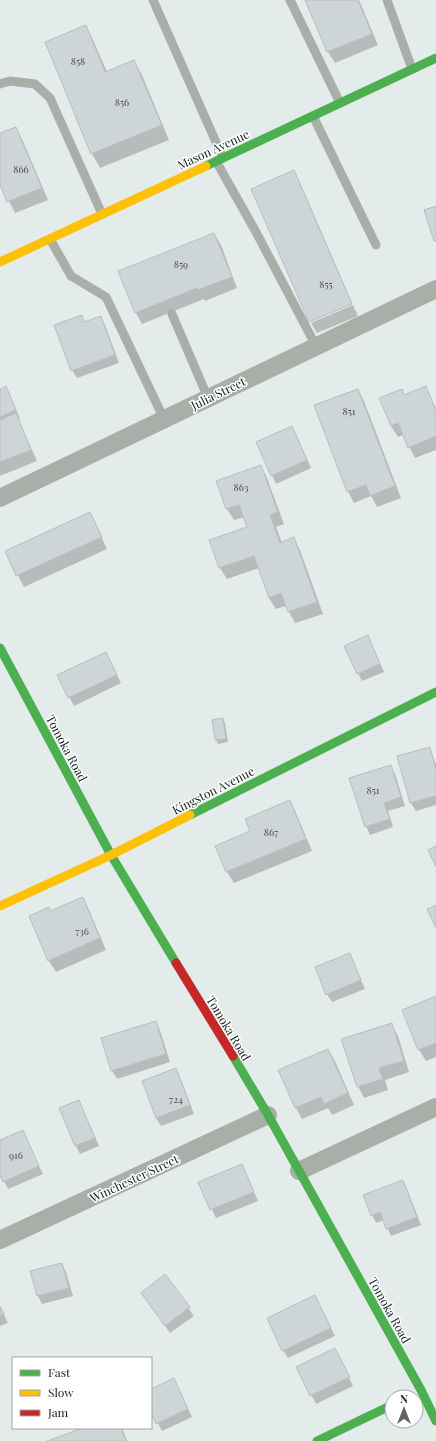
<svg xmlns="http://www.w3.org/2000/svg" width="436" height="1441" viewBox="0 0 436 1441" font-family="'Playfair Display',serif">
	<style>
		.shadow { fill: #0003 }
		.building { fill: #ced5d6; stroke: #b7bebe }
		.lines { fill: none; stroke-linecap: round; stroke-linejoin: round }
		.lane { stroke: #a8afa9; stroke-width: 9 }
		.street { stroke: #a8afa9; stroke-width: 18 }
		.fast { stroke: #4caf50; stroke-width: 9 }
		.slow { stroke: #ffc107; stroke-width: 9 }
		.jam { stroke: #c62828; stroke-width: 9 }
		.labels { text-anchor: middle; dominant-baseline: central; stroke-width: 3; stroke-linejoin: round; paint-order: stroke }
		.number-label { font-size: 10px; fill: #454b4b }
		.street-label { font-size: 12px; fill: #161c1b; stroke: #fff }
	</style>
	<rect width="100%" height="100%" fill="#e3ecea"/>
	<g class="shadow">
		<polygon points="306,0 359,0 378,45 335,63 328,52"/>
		<polygon points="85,26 93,40 107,72 134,61 142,75 169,140 100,168 92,154 46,43"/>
		<polygon points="16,128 22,139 48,200 15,213 0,183 0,134"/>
		<polygon points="293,171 300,183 352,303 310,321"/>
		<polygon points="214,234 221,245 237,288 205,301 204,299 142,324 136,313"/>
		<polygon points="353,305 358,316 317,333 311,323"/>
		<polygon points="82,316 85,323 101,317 105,325 119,363 77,378 72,370"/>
		<polygon points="6,387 10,395 20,419 18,419 37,461 0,476 0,390"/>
		<polygon points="425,387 436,408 436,450 415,458 403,435 398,437 391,426 380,399 404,396"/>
		<polygon points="358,390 364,401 401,498 377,507 371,496 354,503 348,491"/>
		<polygon points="296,435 311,468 276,484 272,475"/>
		<polygon points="261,466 267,478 284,524 276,527 282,543 294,539 300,550 323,614 295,623 286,606 276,609 269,598 259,568 227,579 220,568 211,541 248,527 244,517 234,520 227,509 217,481"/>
		<polygon points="90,513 107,549 24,587 6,552"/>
		<polygon points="372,645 384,672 362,681 358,673"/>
		<polygon points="106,653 121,683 74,706 58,675"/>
		<polygon points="223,719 225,723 228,742 218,744 216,740"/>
		<polygon points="429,748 436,764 436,805 416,811 411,803"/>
		<polygon points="390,766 395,774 405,806 388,811 393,827 370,835 366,826"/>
		<polygon points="290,802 296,813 312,851 234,883 227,872 217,846 252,832"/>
		<polygon points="83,898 89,910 106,950 56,972 49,961 30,916 50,912"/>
		<polygon points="349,954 365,989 332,1002 327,994"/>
		<polygon points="436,997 436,1057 426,1061 419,1050 403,1010"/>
		<polygon points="156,1022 160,1030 170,1062 117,1079 112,1071 102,1038"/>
		<polygon points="391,1024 398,1036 409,1072 385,1080 388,1090 364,1098 358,1086"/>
		<polygon points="328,1050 335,1061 354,1105 332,1115 328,1108 302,1119 296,1108 280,1071"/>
		<polygon points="176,1069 180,1077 194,1114 161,1126 156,1118 143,1081"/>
		<polygon points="79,1101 99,1146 80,1154 76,1146"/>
		<polygon points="22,1131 43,1174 8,1189 0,1172 0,1141"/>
		<polygon points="242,1165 258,1201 216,1218 200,1183"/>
		<polygon points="403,1181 407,1189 421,1225 391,1236 384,1220 376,1223 372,1215"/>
		<polygon points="62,1264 66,1272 73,1296 42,1304 38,1296 31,1272"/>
		<polygon points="165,1276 194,1316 170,1333 142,1293"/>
		<polygon points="315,1297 335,1336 288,1358 283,1350"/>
		<polygon points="0,1306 8,1323 0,1326"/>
		<polygon points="335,1349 353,1386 316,1404 297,1367"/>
		<polygon points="178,1388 192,1417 162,1431 151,1410 151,1390"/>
		<polygon points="86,1428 122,1428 127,1441 50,1441"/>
	</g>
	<g class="building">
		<polygon points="305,0 358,0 372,34 327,52"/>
		<polygon points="86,25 105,72 134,60 162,125 91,154 45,42"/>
		<polygon points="16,127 42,188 7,202 0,185 0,133"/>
		<polygon points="294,170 352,304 309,322 251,189"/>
		<polygon points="436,206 436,241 434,241 424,210"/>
		<polygon points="214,233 232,277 198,290 197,288 135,313 118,271"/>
		<polygon points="82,315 84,322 101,316 115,355 71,371 54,325"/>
		<polygon points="6,386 16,410 0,417 0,389"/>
		<polygon points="426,386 436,411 436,436 408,448 398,423 391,426 379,398 402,389 404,395"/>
		<polygon points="358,389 395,486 370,496 366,485 347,492 314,405"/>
		<polygon points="16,413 31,450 0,462 0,420"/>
		<polygon points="292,426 307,460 271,476 256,442"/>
		<polygon points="261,465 278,512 270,515 280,543 294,537 317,602 288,612 281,593 269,598 254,556 219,568 209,540 247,527 239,505 226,509 216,481"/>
		<polygon points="90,512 102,537 16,576 5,551"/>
		<polygon points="368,635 380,664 357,674 344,646"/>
		<polygon points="106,652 117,675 68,698 57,675"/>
		<polygon points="223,718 226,739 215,740 212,720"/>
		<polygon points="430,747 436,769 436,796 410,803 397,756"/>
		<polygon points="391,765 401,797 384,803 390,819 365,827 349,778"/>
		<polygon points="290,800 306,839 226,872 215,846 250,831 245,819"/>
		<polygon points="436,846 436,867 428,850"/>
		<polygon points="83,897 100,938 48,961 29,916 49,907 50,911"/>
		<polygon points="436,905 436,928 427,909"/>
		<polygon points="350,953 361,980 326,995 315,967"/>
		<polygon points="436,996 436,1043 418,1050 402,1010"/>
		<polygon points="156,1021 166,1054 111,1071 101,1038"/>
		<polygon points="392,1023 404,1061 379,1068 383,1079 357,1087 341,1039"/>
		<polygon points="328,1049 348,1093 324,1104 321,1097 295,1108 278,1070"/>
		<polygon points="176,1068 190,1105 156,1118 142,1081"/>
		<polygon points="79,1100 95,1138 75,1146 59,1108"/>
		<polygon points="23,1130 39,1166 3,1182 0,1175 0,1140"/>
		<polygon points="242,1164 254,1192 210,1210 198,1182"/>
		<polygon points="403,1180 417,1217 386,1229 380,1212 371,1216 363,1195"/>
		<polygon points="62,1263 69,1288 37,1296 30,1271"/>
		<polygon points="165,1274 190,1307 165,1326 141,1293"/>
		<polygon points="315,1295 331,1328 282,1351 267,1318"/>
		<polygon points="0,1306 4,1314 0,1316"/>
		<polygon points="335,1348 350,1377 310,1396 296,1367"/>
		<polygon points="174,1378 188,1409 156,1424 151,1413 151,1389"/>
		<polygon points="83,1428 121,1428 126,1441 47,1441"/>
	</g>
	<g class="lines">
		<g class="lane">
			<polyline points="153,0 223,158"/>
			<polyline points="290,0 340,103"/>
			<polyline points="387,0 412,69"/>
			<polyline points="0,84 10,81 35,84 50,98 102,214"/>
			<polyline points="313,116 376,245"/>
			<polyline points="216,161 256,232 316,346"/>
			<polyline points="50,239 71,276 106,297 164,419"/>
			<polyline points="172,314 208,398"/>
		</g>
		<g class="street">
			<polyline points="0,498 436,289"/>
			<polyline points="299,1171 436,1107"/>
			<polyline points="0,1240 268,1115"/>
		</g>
		<g class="fast">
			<polyline points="206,166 436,58"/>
			<polyline points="0,648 111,855 176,963"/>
			<polyline points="190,815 436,692"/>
			<polyline points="233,1056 268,1115 421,1390 436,1421"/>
			<polyline points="317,1441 392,1405"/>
		</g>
		<g class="slow">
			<polyline points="0,262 206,166"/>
			<polyline points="0,906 111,855 190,815"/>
		</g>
		<polyline class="jam" points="176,963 233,1056"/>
	</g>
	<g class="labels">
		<g class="number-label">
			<text x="78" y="61">858</text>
			<text x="122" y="102">856</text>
			<text x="21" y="169">866</text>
			<text x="181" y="264">859</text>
			<text x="326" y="284">855</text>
			<text x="349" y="411">851</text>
			<text x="241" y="487">863</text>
			<text x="373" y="790">851</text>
			<text x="271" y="832">867</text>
			<text x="82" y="931">736</text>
			<text x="176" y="1099">724</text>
			<text x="16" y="1155">916</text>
		</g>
		<g class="street-label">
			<text transform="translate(213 149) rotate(-25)">Mason Avenue</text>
			<text transform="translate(218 393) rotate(-26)">Julia Street</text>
			<text transform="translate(67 748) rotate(62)">Tomoka Road</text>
			<text transform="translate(213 790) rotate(-27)">Kingston Avenue</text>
			<text transform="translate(229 1028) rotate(59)">Tomoka Road</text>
			<text transform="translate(134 1178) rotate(-25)">Winchester Street</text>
			<text transform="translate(390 1310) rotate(61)">Tomoka Road</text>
		</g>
	</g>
	<rect x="12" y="1357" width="140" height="72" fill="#ffffff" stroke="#a2a4a4"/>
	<rect x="20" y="1370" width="20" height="6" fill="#4caf50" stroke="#a2a4a4"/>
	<text x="48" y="1377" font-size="12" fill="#161c1b">Fast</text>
	<rect x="20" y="1390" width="20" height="6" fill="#ffc107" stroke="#a2a4a4"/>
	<text x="48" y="1397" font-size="12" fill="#161c1b">Slow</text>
	<rect x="20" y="1410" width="20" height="6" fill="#c62828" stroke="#a2a4a4"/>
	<text x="48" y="1417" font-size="12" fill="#161c1b">Jam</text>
	<g transform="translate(404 1409)"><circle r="19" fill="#ffffff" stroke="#a2a4a4"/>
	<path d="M0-3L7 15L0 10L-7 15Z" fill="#5e6563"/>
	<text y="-6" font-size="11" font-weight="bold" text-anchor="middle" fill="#161c1b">N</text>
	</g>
</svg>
